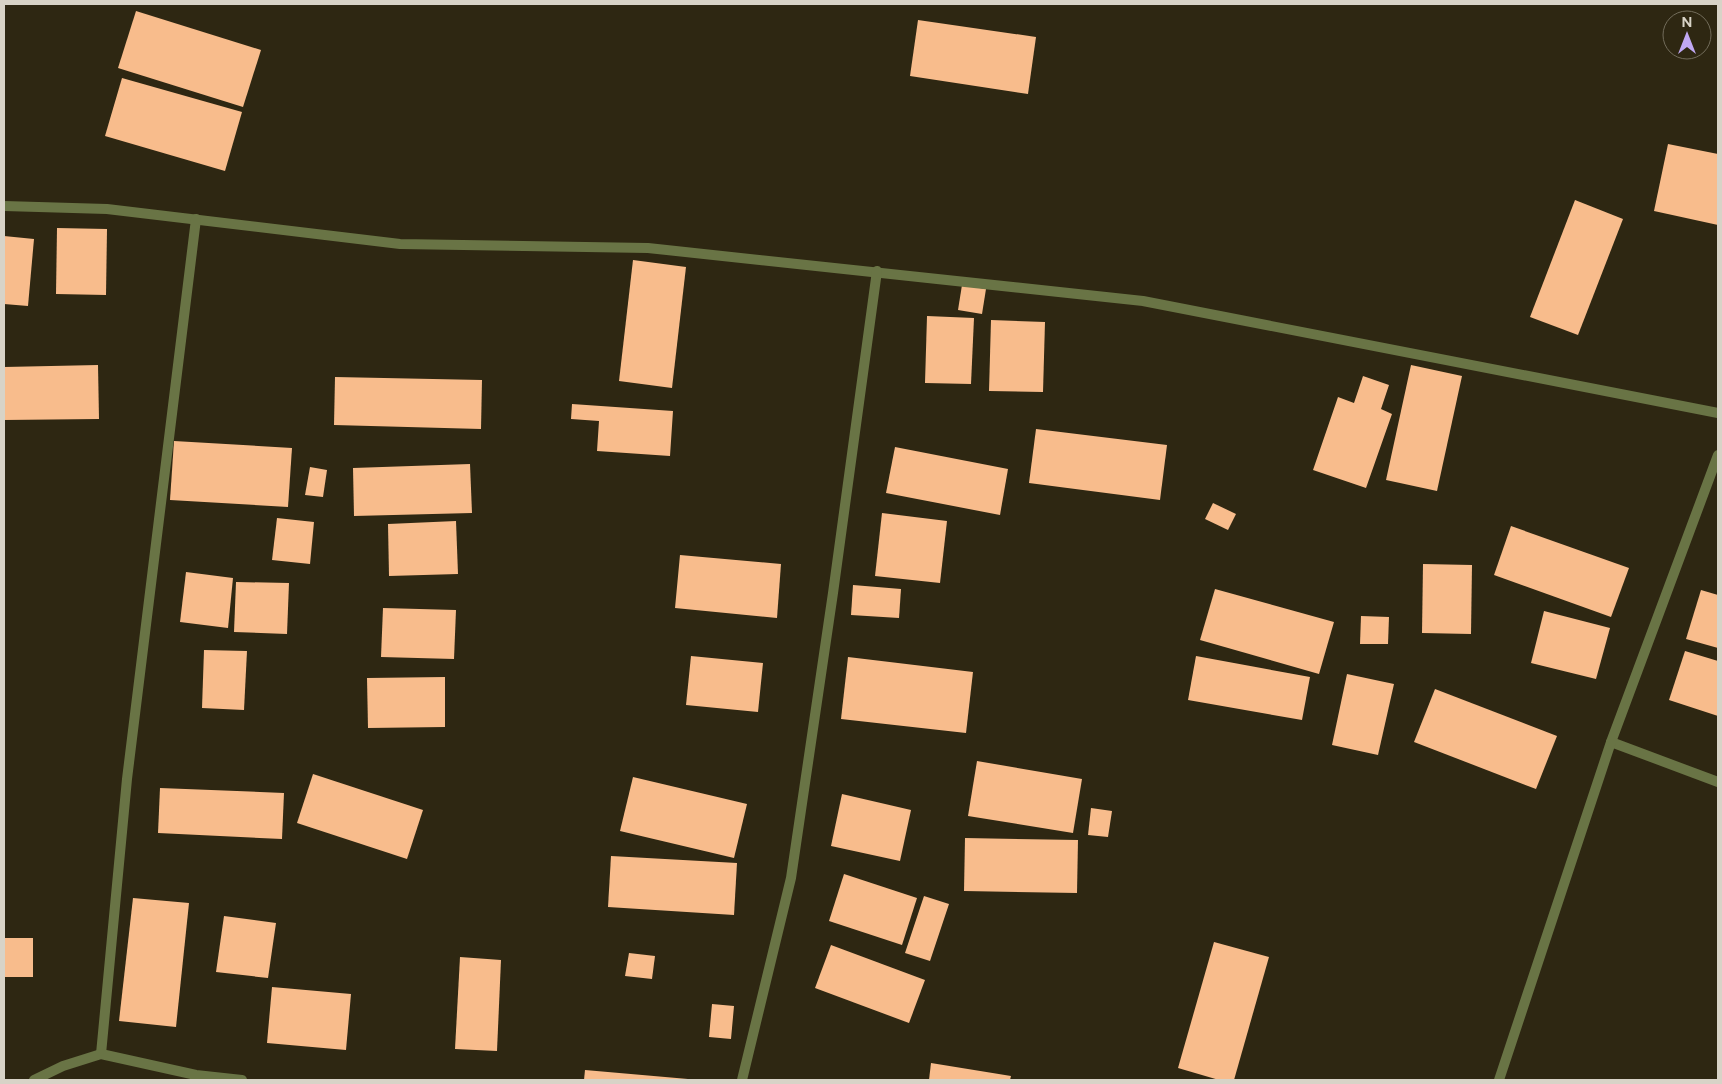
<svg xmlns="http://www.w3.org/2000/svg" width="1722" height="1084" viewBox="0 0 1722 1084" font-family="Figtree,sans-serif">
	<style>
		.building { fill: #f8bc8c }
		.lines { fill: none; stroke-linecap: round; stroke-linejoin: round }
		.street { stroke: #697445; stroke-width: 10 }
	</style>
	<rect width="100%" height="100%" fill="#2e2712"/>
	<g class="building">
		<polygon points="136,11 261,50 243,107 118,68"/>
		<polygon points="918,20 1036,37 1028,94 910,76"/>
		<polygon points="122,78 242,112 225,171 105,136"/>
		<polygon points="1668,144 1718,154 1718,225 1654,211"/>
		<polygon points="1575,200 1623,219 1578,335 1530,317"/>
		<polygon points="57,228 107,229 106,295 56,294"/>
		<polygon points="4,236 34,239 28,306 4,304"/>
		<polygon points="633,260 686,267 672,388 619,381"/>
		<polygon points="962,285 986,289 982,314 958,310"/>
		<polygon points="927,316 974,318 971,384 925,383"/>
		<polygon points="991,320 1045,322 1043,392 989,391"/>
		<polygon points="98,365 99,419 4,420 4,367"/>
		<polygon points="1411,365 1462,376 1437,491 1386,480"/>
		<polygon points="1363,376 1389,385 1381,409 1392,414 1366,488 1313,470 1338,397 1354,403"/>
		<polygon points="335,377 482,380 481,429 334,425"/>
		<polygon points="572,404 673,411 670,456 597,451 599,421 571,419"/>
		<polygon points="1036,429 1167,445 1160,500 1029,483"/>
		<polygon points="174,441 292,448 288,507 170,500"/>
		<polygon points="895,447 1008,469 1000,515 886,493"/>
		<polygon points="470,464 472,513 354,516 353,468"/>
		<polygon points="310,467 327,470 323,497 305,495"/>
		<polygon points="1213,503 1236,514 1228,530 1205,519"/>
		<polygon points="882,513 947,521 940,583 875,576"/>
		<polygon points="277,518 314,522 310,564 272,560"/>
		<polygon points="456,521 458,574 389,576 388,524"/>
		<polygon points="1511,526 1629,568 1611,617 1494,575"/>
		<polygon points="680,555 781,564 777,618 675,608"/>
		<polygon points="1423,564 1472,565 1471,634 1422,633"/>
		<polygon points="186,572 233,578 228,628 180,622"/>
		<polygon points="236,582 289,583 287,634 234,632"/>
		<polygon points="853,585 901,589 899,618 851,615"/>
		<polygon points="1215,589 1334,622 1319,674 1200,640"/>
		<polygon points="1701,590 1718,595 1718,648 1686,639"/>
		<polygon points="383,608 456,610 454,659 381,657"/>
		<polygon points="1544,611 1610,628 1596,679 1531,663"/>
		<polygon points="1361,616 1389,617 1388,644 1360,644"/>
		<polygon points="204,650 247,651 244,710 202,708"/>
		<polygon points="1685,651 1718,661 1718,716 1669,700"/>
		<polygon points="691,656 763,663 758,712 686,705"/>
		<polygon points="1196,656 1310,677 1302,720 1188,700"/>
		<polygon points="848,657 973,672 966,733 841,719"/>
		<polygon points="1347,674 1394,684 1378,755 1332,745"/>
		<polygon points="445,677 445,727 368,728 367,678"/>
		<polygon points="1435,689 1557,736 1536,789 1414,742"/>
		<polygon points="977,761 1082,779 1073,833 968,816"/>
		<polygon points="313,774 423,810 407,859 297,823"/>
		<polygon points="633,777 747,804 734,858 620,831"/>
		<polygon points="160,788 284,793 282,839 158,833"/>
		<polygon points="842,794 911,810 900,861 831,846"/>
		<polygon points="1091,808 1112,811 1108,837 1088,835"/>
		<polygon points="965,838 1078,840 1077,893 964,891"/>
		<polygon points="611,856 737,863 734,915 608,907"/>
		<polygon points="844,874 917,898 902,945 829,921"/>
		<polygon points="924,896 949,904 930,961 905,953"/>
		<polygon points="133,898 189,903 176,1027 119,1021"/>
		<polygon points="224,916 276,923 268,978 216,972"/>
		<rect x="4" y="938" width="29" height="39"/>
		<polygon points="1214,942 1269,957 1234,1080 1219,1080 1178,1068"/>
		<polygon points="831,945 925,980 909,1023 815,988"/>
		<polygon points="629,953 655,956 652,979 625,976"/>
		<polygon points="460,957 501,960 497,1051 455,1049"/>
		<polygon points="272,987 351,994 346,1050 267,1043"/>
		<polygon points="712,1004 734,1006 731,1039 709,1037"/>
		<polygon points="931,1063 1011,1076 1010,1080 929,1080"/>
		<polygon points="585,1070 688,1079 687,1080 584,1080"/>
	</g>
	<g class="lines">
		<g class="street">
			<polyline points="4,206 107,209 400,244 648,248 1143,301 1718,413"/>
			<polyline points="1611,742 1718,782"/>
			<polyline points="101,1054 127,779 196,219"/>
			<polyline points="34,1080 63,1066 101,1054 196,1075 242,1080"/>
			<polyline points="742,1080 791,878 833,593 877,271"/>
			<polyline points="1499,1080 1611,742 1718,455"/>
		</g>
	</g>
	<rect width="1722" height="1084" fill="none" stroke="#d8d3c7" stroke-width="10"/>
	<g transform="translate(1687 35)"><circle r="24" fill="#2e2712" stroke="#726c5a"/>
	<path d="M0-4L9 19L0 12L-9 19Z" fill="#c0a8f3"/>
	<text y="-8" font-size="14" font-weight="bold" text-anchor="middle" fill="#d8d3c7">N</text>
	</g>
</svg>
